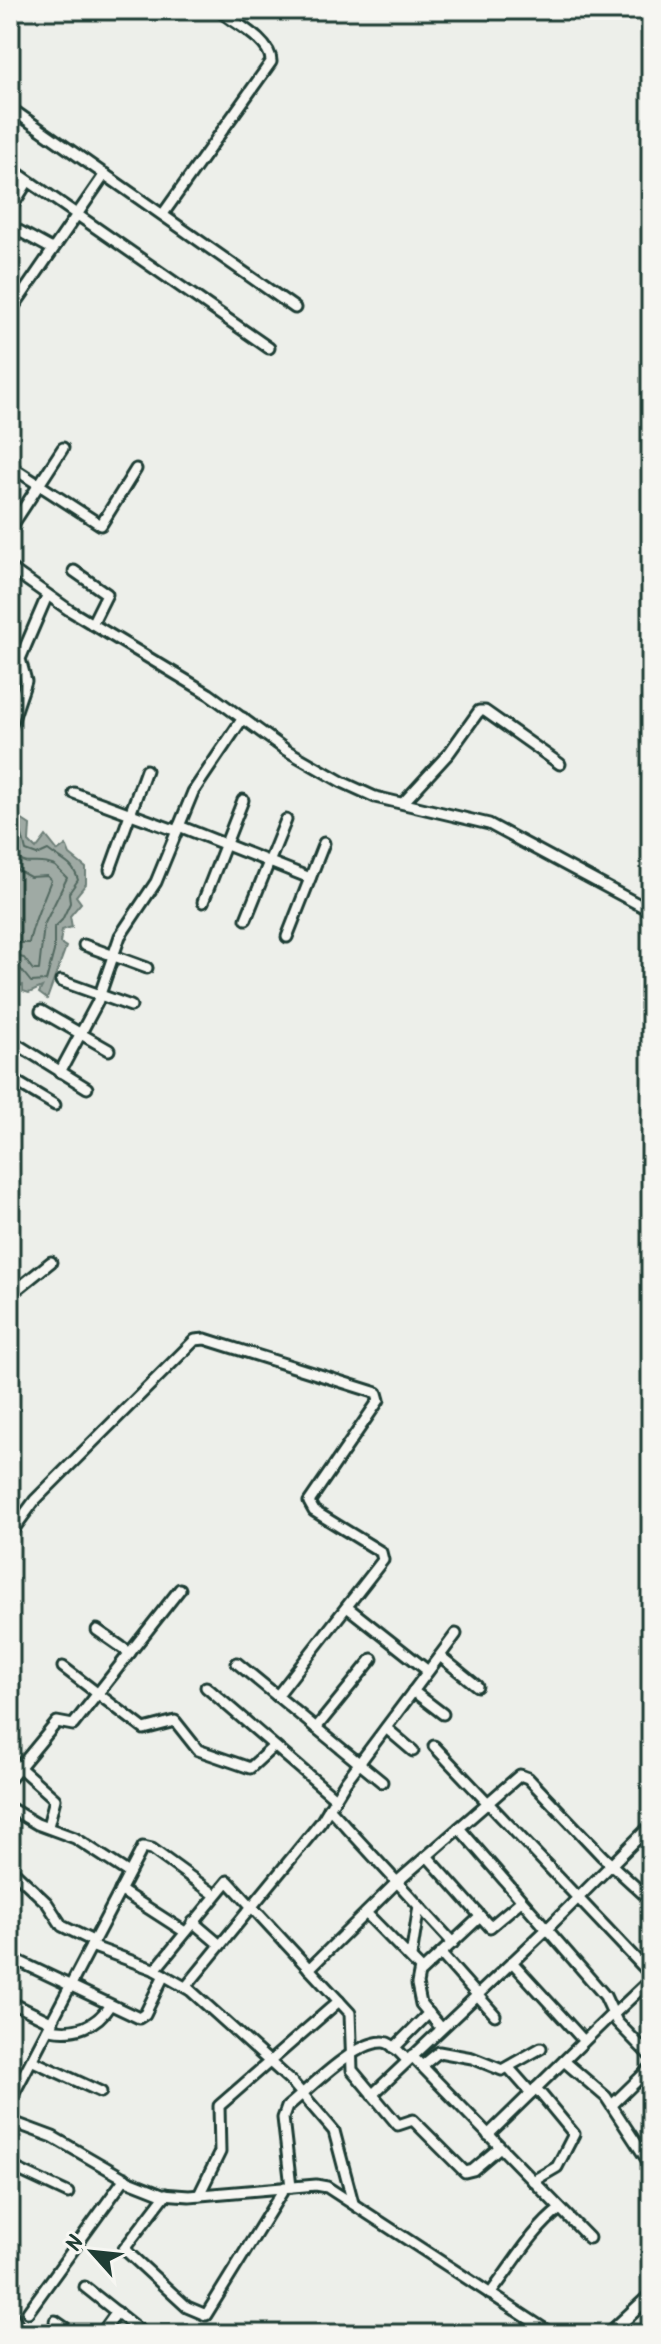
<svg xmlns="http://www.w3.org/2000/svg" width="661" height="2344" viewBox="0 0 661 2344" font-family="Kalam,sans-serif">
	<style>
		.water { fill: #9faaa4; stroke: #6c7e77; stroke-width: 2 }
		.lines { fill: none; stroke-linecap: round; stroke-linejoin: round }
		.shore { stroke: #526961; stroke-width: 2 }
		.minor-casing { stroke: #1f3d34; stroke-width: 15 }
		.major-casing { stroke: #1f3d34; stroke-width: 17 }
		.minor { stroke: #f6f6f2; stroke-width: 9 }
		.major { stroke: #f6f6f2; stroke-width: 11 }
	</style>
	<rect width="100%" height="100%" fill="#edefea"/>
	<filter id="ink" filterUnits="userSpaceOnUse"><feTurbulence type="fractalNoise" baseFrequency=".0125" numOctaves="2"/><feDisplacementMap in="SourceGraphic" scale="16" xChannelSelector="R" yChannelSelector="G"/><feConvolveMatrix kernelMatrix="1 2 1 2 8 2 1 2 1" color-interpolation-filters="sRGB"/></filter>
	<g filter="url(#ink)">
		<polygon class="water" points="10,812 30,825 29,842 36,849 46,836 58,851 66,845 70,855 86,868 86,884 76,896 81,903 70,916 72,927 62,930 60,943 66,947 47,999 39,993 42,987 29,993 23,991 23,985 15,987 15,974 10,972"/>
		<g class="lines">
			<g class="shore">
				<path d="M10 822 20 827 26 851 37 855 48 850C60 860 73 862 78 880L69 893 70 903 62 920 54 928V951L46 981 31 982 19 967 10 965"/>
				<path d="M10 833C19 879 29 855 55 866L67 878 44 925 39 970H33L24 958 10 955"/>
				<path d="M10 866 30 877 47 876 51 880C43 901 33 921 29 943H10"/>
			</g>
			<g class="minor-casing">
				<g id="minor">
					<polyline points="10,14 11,10"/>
					<polyline points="10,108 295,308"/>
					<polyline points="10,168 269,348"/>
					<polyline points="10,210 28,181"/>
					<path d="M163 214 271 62C272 41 233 22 218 10"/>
					<polyline points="10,226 52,249"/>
					<polyline points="10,312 105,174"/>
					<polyline points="10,466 101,525 136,469"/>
					<polyline points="10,529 63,448"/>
					<polyline points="10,568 69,610 209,694 286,750 342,782 375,797 489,824 651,911"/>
					<polyline points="74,571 107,594 92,624"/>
					<polyline points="10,728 26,681 20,659 47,596"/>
					<polyline points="74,793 177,831"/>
					<polyline points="403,803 449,753 479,711 485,711 560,764"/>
					<polyline points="179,826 310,878"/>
					<polyline points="110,870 146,770"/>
					<polyline points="203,902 243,800"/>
					<polyline points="246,919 286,820"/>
					<polyline points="287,937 324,843"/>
					<polyline points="84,945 147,968"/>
					<polyline points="61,981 131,1006"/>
					<polyline points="41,1011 109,1050"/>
					<polyline points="10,1040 87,1088"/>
					<polyline points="60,1072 97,1003 120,936 156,882 193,792 243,718"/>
					<polyline points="10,1078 55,1105"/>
					<polyline points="10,1295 51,1262"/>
					<polyline points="10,1534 35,1500 195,1340 205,1339 377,1393 379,1400 309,1502 314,1511 381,1552 383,1560 277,1696"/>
					<polyline points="347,1607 428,1671"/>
					<polyline points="97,1630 130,1653"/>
					<polyline points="440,1656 477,1686"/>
					<polyline points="237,1663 382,1782"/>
					<polyline points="63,1667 144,1729 175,1721 198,1750 250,1768 274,1746"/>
					<polyline points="206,1687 335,1798"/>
					<polyline points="413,1691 443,1714"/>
					<polyline points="316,1728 372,1659"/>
					<polyline points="386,1728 413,1751"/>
					<polyline points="434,1746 651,1975"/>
					<polyline points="10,1759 55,1799 48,1826"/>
					<polyline points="10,1779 57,1722 73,1725 180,1589"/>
					<polyline points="10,1808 37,1824 75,1838 129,1873"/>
					<polyline points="329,1808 453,1943"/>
					<polyline points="459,1828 605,1996 617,2022 651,2057"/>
					<polyline points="427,1856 490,1927 521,1901"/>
					<polyline points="10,1868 47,1903 62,1926 93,1941"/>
					<polyline points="120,1890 185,1932"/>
					<polyline points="366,1913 420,1968 417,1984 421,2004 441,2028"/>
					<polyline points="193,1922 220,1945"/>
					<polyline points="10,1935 14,1940 10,1952"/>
					<polyline points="91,1946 153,1969 190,1990 291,2081 334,2131 353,2203"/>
					<polyline points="441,1954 495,2015"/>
					<polyline points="10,1957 139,2018 145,2014 164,1975"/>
					<polyline points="411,1957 419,1906"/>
					<polyline points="512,1962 584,2041"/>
					<polyline points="309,1969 397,1882 520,1775 528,1778 602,1856 651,1901"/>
					<polyline points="155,1970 228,1881 350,2013 352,2070 398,2125 413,2120 465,2172 473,2170 500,2147"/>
					<polyline points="421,1972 480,1917"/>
					<polyline points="186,1987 321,1822 346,1781 456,1634"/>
					<polyline points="10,2002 53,2023"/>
					<polyline points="614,2014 651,1979"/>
					<path d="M50 2029C74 2034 96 2027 110 2005"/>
					<polyline points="394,2048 429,2013"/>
					<polyline points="412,2056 589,2238"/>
					<polyline points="33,2061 101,2092"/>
					<polyline points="564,2061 606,2097 651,2166"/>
					<polyline points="422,2066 439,2052 472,2058 502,2070 541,2048"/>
					<polyline points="508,2067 531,2093"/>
					<polyline points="372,2095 546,1930 651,1825"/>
					<polyline points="10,2101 143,1847 152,1849 214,1894"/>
					<polyline points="612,2105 651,2067"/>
					<polyline points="10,2121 53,2137 129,2181 162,2194 189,2196 316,2185 327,2187 552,2334"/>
					<polyline points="488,2135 614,2012"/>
					<polyline points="10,2166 68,2193"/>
					<polyline points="533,2181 557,2167 574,2134 536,2088"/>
					<path d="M291 2187 283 2118 287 2107C309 2089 353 2043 382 2042 391 2041 401 2054 407 2060"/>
					<polyline points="166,2194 124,2249 187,2307 206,2315 285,2187"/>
					<polyline points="199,2195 220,2152 219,2106 339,2001"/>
					<polyline points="85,2287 144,2334"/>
					<path d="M490 2294C513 2265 531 2231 560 2209"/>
					<polyline points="10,2311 23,2334"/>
					<polyline points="28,2312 125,2178"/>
					<polyline points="55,2321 74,2334"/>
					<polyline points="101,2334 117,2312"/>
				</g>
			</g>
			<g class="major-casing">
				<polyline id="major" points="609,2334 651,2295"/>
			</g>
			<use href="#minor" class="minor"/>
			<use href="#major" class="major"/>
		</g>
	</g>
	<rect width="661" height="2344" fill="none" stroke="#f6f6f2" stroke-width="40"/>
	<rect x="20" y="20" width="621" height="2304" fill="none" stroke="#1f3d34" stroke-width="3" filter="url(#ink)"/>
	<g transform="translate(92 2252) rotate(297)" stroke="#f6f6f2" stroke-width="6" paint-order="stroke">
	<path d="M0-6L14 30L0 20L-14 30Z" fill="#1f3d34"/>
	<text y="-12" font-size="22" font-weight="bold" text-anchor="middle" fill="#1f3d34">N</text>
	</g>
</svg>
